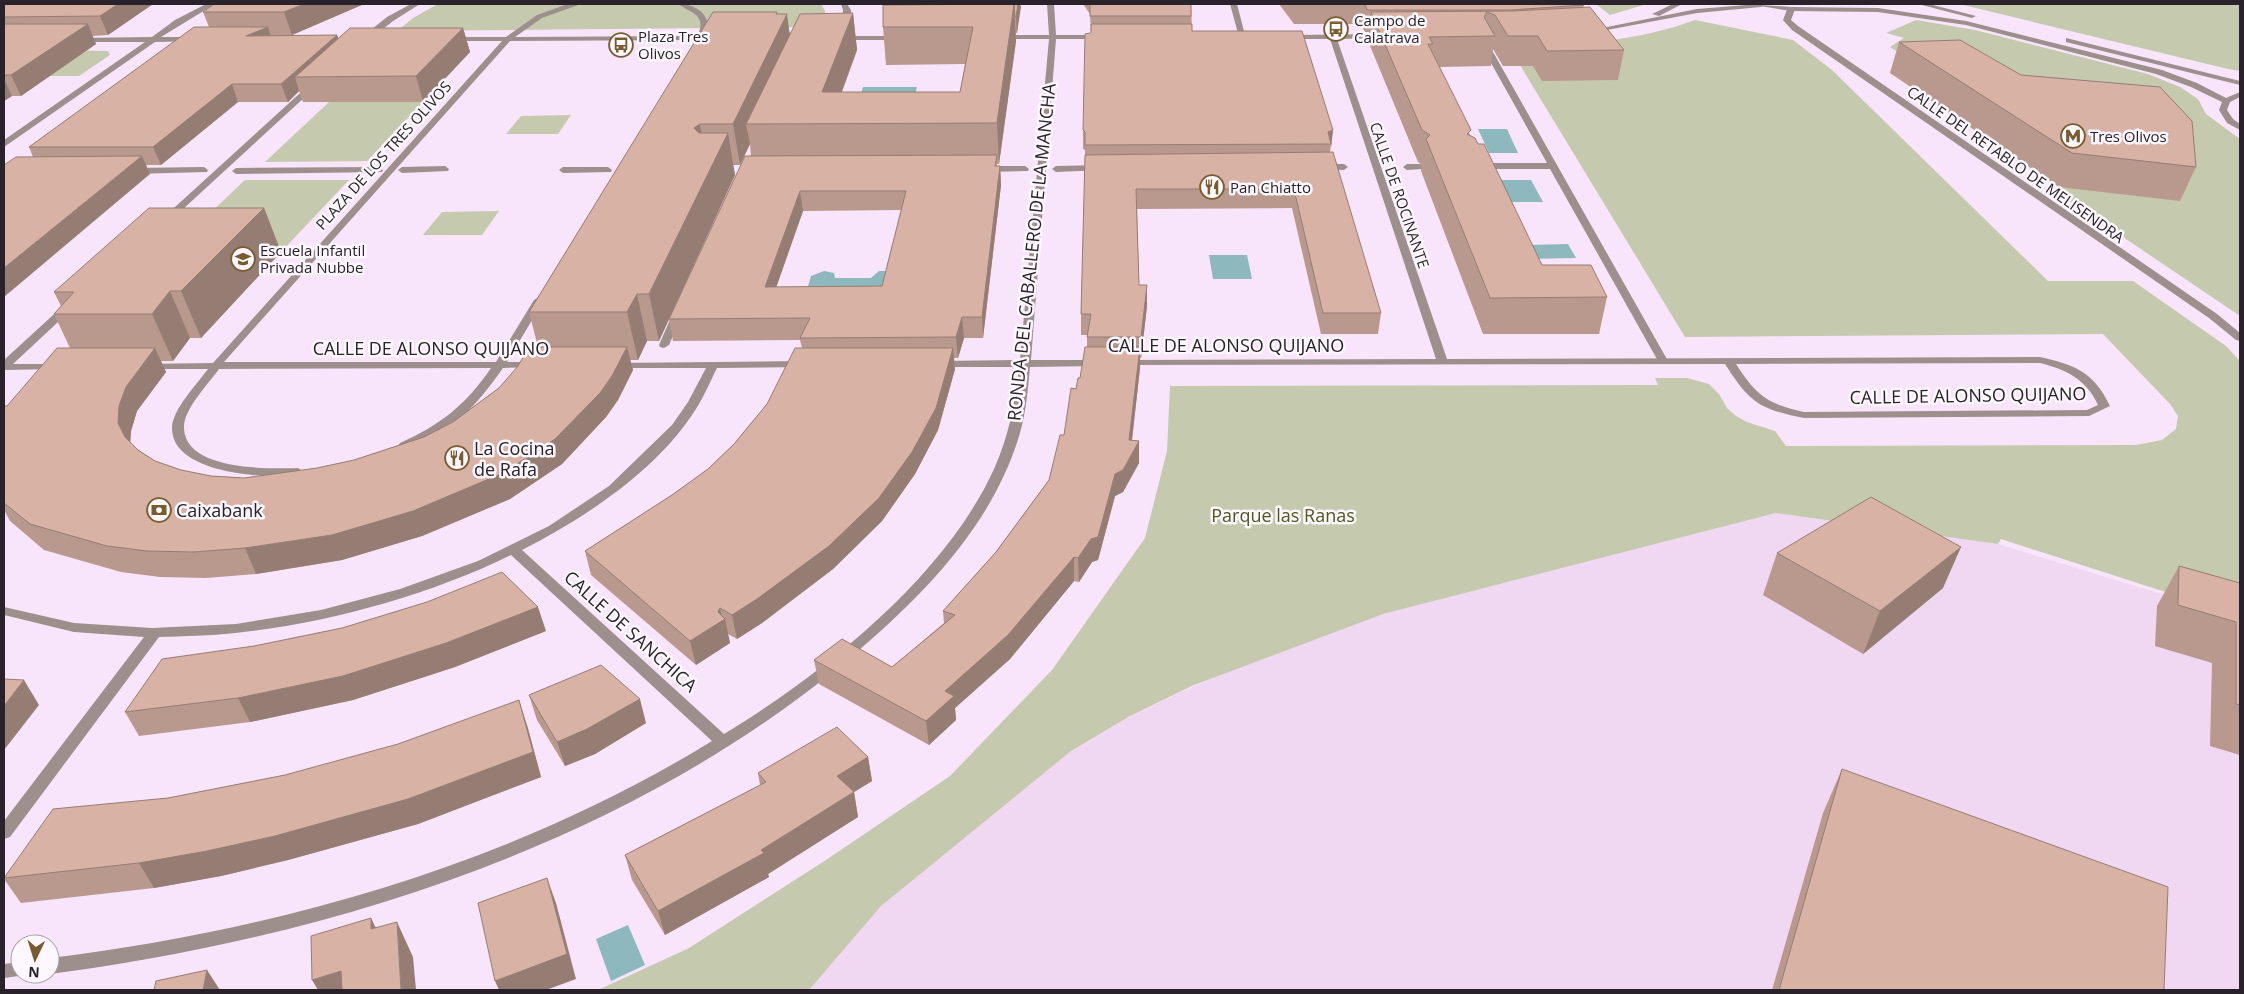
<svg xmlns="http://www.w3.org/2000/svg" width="2244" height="994" viewBox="0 0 2244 994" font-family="'Open Sans',sans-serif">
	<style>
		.built { fill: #f0d7f2 }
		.green { fill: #c5c9ae }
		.water { fill: #8db8be }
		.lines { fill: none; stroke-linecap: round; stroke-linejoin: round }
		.pedestrian { fill: #9c8f8c; fill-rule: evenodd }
		.minor { fill: #9c8f8c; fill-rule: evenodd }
		.tertiary { fill: #9c8f8c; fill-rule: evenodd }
		.wall { fill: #b9998e; fill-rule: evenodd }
		.shaded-wall { fill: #967d74 }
		.building { fill: #d7b2a5; stroke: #967d74; fill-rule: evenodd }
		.labels { text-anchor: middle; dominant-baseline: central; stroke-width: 5; stroke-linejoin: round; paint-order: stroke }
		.far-poi-label { font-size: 15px; fill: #29222a; stroke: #fcf8fd; text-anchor: start }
		.far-street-label { font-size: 15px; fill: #29222a; stroke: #fcf8fd }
		.street-label { font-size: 18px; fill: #29222a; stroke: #fcf8fd }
		.poi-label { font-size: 18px; fill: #29222a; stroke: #fcf8fd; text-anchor: start }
		.park-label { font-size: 18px; fill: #51551f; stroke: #fcf8fd }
	</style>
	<rect width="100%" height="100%" fill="#f9e5fb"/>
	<polygon class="built" points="1777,513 1998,544 2240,618 2240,990 809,990 881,906 952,842 1071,751 1130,716 1264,654 1383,614"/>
	<g class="green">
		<polygon points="438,4 821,4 825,11 825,22 813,27 404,31 400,29 413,18"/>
		<polygon points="1596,4 1647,4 1610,15"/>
		<polygon points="1959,4 2240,4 2240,71 2228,69"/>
		<path d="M1695 20 1793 40 1832 70 2048 281H2133L2226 346 2240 361V616L2001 539 1998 544 1776 513 1383 614 1194 685 1130 716 1071 751 881 906 809 990H598L689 948 826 860 950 776 1052 670 1145 538 1167 451 1170 386 1658 385 1655 378H1687L1709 384 1719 394 1727 408 1736 416 1747 422 1775 431 1786 446 2136 445 2162 440 2176 429 2178 416 2170 404 2103 334 1685 337 1509 47C1576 44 1632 43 1695 20Z"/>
		<polygon points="1916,20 1975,30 2148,74 2180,87 2198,99 2206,114 2240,139 2240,316 2052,189 2059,187 1928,71 1890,47 1904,38 1886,33"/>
		<polygon points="40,50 108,51 110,55 79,76 4,76"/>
		<polygon points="329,102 423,102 367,161 265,162"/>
		<polygon points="571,115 558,134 506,134 521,116"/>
		<polygon points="245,180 349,180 281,252 168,253"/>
		<polygon points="499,211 482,235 423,235 442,212"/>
	</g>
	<g class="water">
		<polygon points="863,87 917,87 914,100 859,100"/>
		<polygon points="1478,129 1507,129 1518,153 1489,153"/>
		<polygon points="1499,180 1531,180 1543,202 1510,202"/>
		<polygon points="1568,244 1576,258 1526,259 1518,245"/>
		<polygon points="1209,255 1247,255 1252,279 1213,279"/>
		<polygon points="824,271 834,273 835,278 871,278 879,271 891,271 893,292 806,293 811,276"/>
		<polygon points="628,925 645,965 611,981 596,939"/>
	</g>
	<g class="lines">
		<g class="pedestrian">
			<polygon points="1482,43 1489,45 1668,361 1667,363 1663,364 1658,361 1550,169 1478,169 1474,166 1478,163 1547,163 1481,45"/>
			<polygon points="1321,164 1344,164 1348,167 1344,170 1318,169 1318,165"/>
			<polygon points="1420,164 1423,165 1423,169 1407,170 1403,167 1407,164"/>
			<polygon points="1101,165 1105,168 1104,170 1056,172 1052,169 1056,166"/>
			<polygon points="445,166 449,169 448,171 402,173 398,170 402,167"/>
			<polygon points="1025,166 1029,169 1028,171 985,172 981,169 985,166"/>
			<polygon points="204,167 208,170 207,172 131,174 127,171 131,168"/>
			<polygon points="379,167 383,170 382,172 236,174 232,171 236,168"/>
			<polygon points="608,167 612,170 611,172 563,173 559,170 563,167"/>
			<polygon points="677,312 682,315 669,345 664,348 660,347 659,345 672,315"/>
		</g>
		<g class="minor">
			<polygon points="206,4 215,4 161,37 197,37 197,41 155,42 4,147 4,140 145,42 76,42 76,38 152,37 175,20"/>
			<polygon points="411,4 420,4 393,21 368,41 362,41 362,37 387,17"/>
			<path d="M568 4H581L542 18 515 37 697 36C708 15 691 13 678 4 696 3 715 17 705 36H714L718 38 714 40H702L697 45 693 43 695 40 510 41 224 362H496L534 300 539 297 544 300 507 362H534L540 365 538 367 503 368C479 403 447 439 404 450L400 449 398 446 400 443C440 425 466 405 491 368L219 369C209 383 183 410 184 428 185 471 270 469 298 468L304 472C298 479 283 476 275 476 246 476 172 469 172 428 172 410 197 384 208 369H146L140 366 142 364 213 363 502 41H451L447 39 448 37H506L537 15Z"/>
			<polygon points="841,4 847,4 851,10 849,30 845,32 841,30 843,10"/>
			<path d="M1047 4H1054L1056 35H1101L1105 37 1101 39H1056L1031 360H1099L1105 363 1099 366 1030 367C1028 389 1026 412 1020 433 993 525 923 596 852 656 630 843 333 937 50 974V958C282 929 512 864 712 741L511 555C430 595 325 624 235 633 210 636 184 636 159 637L10 837 4 839V821L144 637 74 632 4 615V607L74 623 152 628 236 624 321 610 400 589 478 561 549 526 609 486 672 425 688 402 706 368H616L610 365 612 363 804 361 810 364 804 367 717 368C709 384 702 401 692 415 653 473 583 519 522 550L724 734C823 674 945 577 994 469 1009 436 1015 403 1019 367H939L933 364 939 361 1020 360 1049 39H999L995 37 999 35H1049Z"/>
			<polygon points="1230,4 1237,4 1246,39 1239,37"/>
			<polygon points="1673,4 1682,4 1659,16 1652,14"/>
			<polygon points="1759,4 1763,6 1761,7 1697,13 1591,33 1587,31 1697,9"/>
			<polygon points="1788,7 1795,9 1791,20 1798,26 2217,314 2240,333 2240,341 2236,340 2209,318 1792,30 1783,20"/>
			<path d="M1386 34H1389V38L1337 39 1447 359 2040 357C2075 365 2094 372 2110 406L2089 416 1804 418C1759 409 1750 403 1725 364L1120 365 1118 363 1120 361 1124 360 1436 359 1330 39H1289L1285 37 1289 35ZM2040 363C2067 370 2086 379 2098 405L2087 410 1804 412C1767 404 1756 395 1736 364Z"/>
			<polygon points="836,36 901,36 905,38 901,40 836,40"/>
			<polygon points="310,84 317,86 170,221 164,221 164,217"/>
			<polygon points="68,304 72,305 72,309 13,364 56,364 62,367 60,369 4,370 4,360 64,305"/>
			<polygon points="20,962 20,974 26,975 4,978 4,964"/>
		</g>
		<g class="tertiary">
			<polygon points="1747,4 1791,7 1878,8 1966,21 2162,70 2197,83 2226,98 2240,92 2240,97 2230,102 2227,110 2233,119 2240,124 2240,130 2227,123 2219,110 2222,102 2191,87 2156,74 1966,25 1878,12 1791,11"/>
			<polygon points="1918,4 1929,4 1976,16 1972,18"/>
			<polygon points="2066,38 2240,81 2240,85 2066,42"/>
		</g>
	</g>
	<g class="wall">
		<polygon points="4,4 153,4 108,35 92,36 96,44 21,96 12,96 4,101"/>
		<polygon points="364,4 292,35 337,35 338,38 463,28 470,52 423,102 303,102 299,91 288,102 238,102 161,165 146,165 150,174 33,157 29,147 209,27 203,12"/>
		<path d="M884 4H1020L1017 33H1016V41L999 164H997V166H1000L1001 185 983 338H964L958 358H954L955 369 938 430 915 474 882 521 833 569 762 623 737 639 728 634 730 643 696 665 591 575 585 551 672 495 708 469 734 444 767 404 802 348 800 340 673 341 669 319 659 341H647L638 360H630L633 370 618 400 606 417 562 464 510 499 422 536 342 560 256 574 206 578 160 577 121 572 44 550 10 521 4 510V406H7L70 348 54 314 61 306 54 292 264 208 281 252 201 338H190L173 361H161L166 372 137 411 131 431 130 443 138 450 155 461 181 470 211 476 244 478 317 468 354 460 424 437 453 422 499 388 538 347 529 312 777 14 790 33 853 13 857 50 842 92H960L965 64 886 65 883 27ZM750 144 751 156 671 314 735 175 733 165H740ZM901 210 882 286 776 287 803 211Z"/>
		<polygon points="1083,4 1191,4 1192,31 1333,130 1330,152 1381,313 1378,334 1321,334 1292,208 1137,209 1139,285 1147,306 1141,358 1140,358 1140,368 1132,440 1139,441 1139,463 1123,492 1115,496 1098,560 1092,562 1079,582 1074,581 1010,659 955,708 956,720 929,745 819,684 814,660 892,667 944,623 943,611 996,552 1049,480 1064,435 1076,389 1080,378 1087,347 1087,335 1081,335 1081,314 1085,155 1085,150 1083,149 1083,130 1091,33 1090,14"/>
		<polygon points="1279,4 1582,4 1584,5 1583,7 1624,50 1618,80 1542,81 1533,66 1503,66 1493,49 1491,66 1439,67 1470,135 1542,265 1607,297 1599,334 1483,334 1421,171 1422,165 1418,162 1368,41 1369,32 1365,32 1361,24 1294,24"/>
		<polygon points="1899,42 2021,75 2196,167 2180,201 2059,187 1890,73"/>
		<polygon points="1777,553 1943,588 1863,654 1763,595"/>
		<polygon points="2179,566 2240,583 2240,755 2210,746 2212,663 2155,646 2157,606"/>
		<polygon points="546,631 455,667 353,700 250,722 139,736 125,712"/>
		<polygon points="529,695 646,723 595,754 565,766 537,720"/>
		<polygon points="527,725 541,777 418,824 288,860 221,876 154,888 21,903 4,879 168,798 285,775"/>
		<polygon points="868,757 872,781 854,792 858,817 768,874 769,877 665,935 632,880 625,855 760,785 758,773"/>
		<polygon points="1842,769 2164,990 1772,990 1823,813"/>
	</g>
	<g class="shaded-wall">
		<polygon points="118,4 153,4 108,35 100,16"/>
		<polygon points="304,4 364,4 292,35 284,12"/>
		<polygon points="1014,4 1016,41 999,164 997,123"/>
		<polygon points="1018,4 1020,4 1021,7 1017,33 1016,17"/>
		<polygon points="777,12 779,30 787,14 792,51 746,124 750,144 740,165 733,124"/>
		<polygon points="853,13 857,50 830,123 822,92"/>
		<polygon points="88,24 96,44 21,96 11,75"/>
		<polygon points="268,27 273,43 246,36"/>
		<polygon points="463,28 470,52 423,102 416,76"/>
		<polygon points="337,35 343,52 295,77 299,91 288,102 281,84"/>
		<polygon points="4,79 12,96 4,101"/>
		<polygon points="232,84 238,102 161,165 153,147"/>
		<polygon points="700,124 707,165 694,128"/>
		<polygon points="1333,130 1331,148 1331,144 1328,132"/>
		<polygon points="728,133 735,175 659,341 649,294"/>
		<polygon points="142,156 150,174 4,297 4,268"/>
		<polygon points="1000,166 1001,185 983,338 982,317"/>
		<polygon points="800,191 803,211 769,308 765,287"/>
		<polygon points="264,208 281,252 201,338 181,291"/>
		<polygon points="1147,285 1147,306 1141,358 1141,337"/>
		<polygon points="170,291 190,338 173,361 152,314"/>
		<polygon points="637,294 647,341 638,360 627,312"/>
		<polygon points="962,317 964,338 958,358 956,337"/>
		<polygon points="627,347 633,370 618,400 606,417 562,464 510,499 422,536 342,560 256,574 245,548"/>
		<polygon points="1140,347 1140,368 1130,457 1139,441 1139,463 1123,492 1115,496 1098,560 1092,562 1079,582 1078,558 1129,440"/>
		<polygon points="155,348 166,372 137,411 131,431 130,447 137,462 118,423 119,406 126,387"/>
		<polygon points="953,348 955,369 938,430 915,474 882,521 833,569 762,623 737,639 732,615"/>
		<polygon points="1961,547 1943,588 1863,654 1880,611"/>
		<polygon points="1074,557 1074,581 1010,659 955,708 956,720 929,745 926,721 945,691"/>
		<polygon points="538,607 546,631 455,667 353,700 250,722 238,698"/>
		<polygon points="720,608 723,621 725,619 730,643 696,665 690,641"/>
		<polygon points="24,680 39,705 4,750 4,706"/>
		<polygon points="640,699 646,723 595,754 565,766 557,742"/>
		<polygon points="519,700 527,725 541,777 418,824 288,860 221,876 154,888 139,863"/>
		<polygon points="868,757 872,781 841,800 837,776"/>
		<polygon points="854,792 858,817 768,874 769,877 665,935 658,911 761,850"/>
		<polygon points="547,878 556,903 576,979 546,990 499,990 495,981"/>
		<polygon points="371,918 388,953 371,929"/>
		<polygon points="397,922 413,957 416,990 401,990"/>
		<polygon points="207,970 220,990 203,990"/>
		<polygon points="341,971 351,990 318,990 312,980"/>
	</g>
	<g class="building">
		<polygon points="4,4 118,4 100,16 4,17"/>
		<polygon points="214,4 304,4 284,12 203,12"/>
		<polygon points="885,4 1018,4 1016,17 1015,17 1014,4 885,5"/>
		<polygon points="1014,4 997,123 746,124 800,14 853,13 822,92 960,92 973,27 883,27 883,5"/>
		<rect x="1090" y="4" width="101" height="12"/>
		<polygon points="1365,4 1582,4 1584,5 1511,10 1367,10"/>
		<polygon points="1590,7 1624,50 1547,51 1538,36 1508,36 1495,15 1487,12 1484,17 1495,36 1429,37 1433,44 1428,44 1471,130 1467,134 1475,138 1478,144 1484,144 1542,265 1591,265 1607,297 1490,298 1426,139 1430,135 1422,130 1371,12 1513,11"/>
		<polygon points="713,12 777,12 776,14 787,14 733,124 700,124 694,128 699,133 728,133 649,294 637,294 627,312 529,312"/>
		<polygon points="4,24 88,24 11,75 4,75"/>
		<polygon points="1091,24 1192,24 1192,31 1302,31 1333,130 1328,132 1331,144 1085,145 1085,132 1083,130 1085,34 1091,33"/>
		<polygon points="194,27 268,27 246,36 337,35 281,84 232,84 153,147 29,147"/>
		<polygon points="350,28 463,28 416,76 295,77"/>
		<polygon points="1960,40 2021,75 2160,87 2192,121 2196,167 2072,153 1899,42"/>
		<polygon points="1333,152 1381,313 1323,313 1294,189 1136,189 1139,285 1147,285 1141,337 1087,337 1091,314 1081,314 1085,155"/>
		<path d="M997 155 995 166H1000L982 317H962L956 337 800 338 810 318 669 319 745 156ZM800 191H906L882 286 765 287Z"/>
		<polygon points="142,156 4,268 4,165 16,157"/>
		<polygon points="149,208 264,208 181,291 170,291 152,314 54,314 74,292 54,292"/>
		<polygon points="529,347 627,347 612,376 600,393 555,439 503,473 413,511 332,535 245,548 194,552 147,551 107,546 30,524 4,503 4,406 7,406 57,348 155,348 126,387 119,406 118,423 125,437 138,450 155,461 181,470 211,476 244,478 317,468 354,460 424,437 453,422 499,388 518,366"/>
		<polygon points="1085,347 1140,347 1129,440 1139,441 1123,470 1115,474 1098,537 1091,539 1078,558 1074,557 1008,635 945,691 954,696 926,721 814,660 842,639 892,667 955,615 943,611 996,552 1049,480 1060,435 1064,435 1071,388 1076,389 1078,378 1080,378"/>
		<polygon points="795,348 953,348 936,408 912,452 879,498 829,546 757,599 732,615 720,608 718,612 725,619 690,641 585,551 672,495 708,469 734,444 767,404"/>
		<polygon points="1871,497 1961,547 1880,611 1777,553"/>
		<polygon points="2179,566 2240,583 2240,705 2236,704 2236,622 2178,605"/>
		<polygon points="502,572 538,607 446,643 343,676 238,698 125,712 162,659 254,646 342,628 427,602"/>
		<polygon points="601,665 640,699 587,729 557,742 529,695"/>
		<polygon points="4,679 24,680 4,706"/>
		<polygon points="519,700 533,752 408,799 275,836 207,851 139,863 4,878 53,809 168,798 285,775 398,744"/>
		<polygon points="837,727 868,757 837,776 854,792 761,850 764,853 658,911 625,855 766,782 758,773"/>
		<polygon points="1842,769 2168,887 2164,990 1779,990"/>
		<polygon points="547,878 567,954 495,981 478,903"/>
		<polygon points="371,918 371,929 397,922 401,990 342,990 341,971 312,980 311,936"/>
		<polygon points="207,970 203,990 154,990 156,981"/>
	</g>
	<defs>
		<g id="bus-ring" transform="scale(1.25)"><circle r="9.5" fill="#fcf8fd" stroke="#785b2f" stroke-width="1.5"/><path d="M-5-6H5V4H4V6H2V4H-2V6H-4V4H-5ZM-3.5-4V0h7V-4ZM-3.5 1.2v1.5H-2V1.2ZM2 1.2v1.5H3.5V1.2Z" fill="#785b2f"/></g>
		<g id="metro-ring" transform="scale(1.25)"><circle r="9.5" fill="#fcf8fd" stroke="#785b2f" stroke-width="1.5"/><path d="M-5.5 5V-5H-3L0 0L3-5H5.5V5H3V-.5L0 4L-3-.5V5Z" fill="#785b2f"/></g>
		<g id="restaurant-ring" transform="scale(1.25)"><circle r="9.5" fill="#fcf8fd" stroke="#785b2f" stroke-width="1.5"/><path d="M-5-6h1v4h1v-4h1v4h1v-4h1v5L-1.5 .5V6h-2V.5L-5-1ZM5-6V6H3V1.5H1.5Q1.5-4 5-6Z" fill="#785b2f"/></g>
		<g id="school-ring" transform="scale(1.25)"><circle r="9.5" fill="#fcf8fd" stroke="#785b2f" stroke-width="1.5"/><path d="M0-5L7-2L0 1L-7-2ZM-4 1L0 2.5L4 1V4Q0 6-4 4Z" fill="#785b2f"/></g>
		<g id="bank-ring" transform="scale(1.25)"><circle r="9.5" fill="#fcf8fd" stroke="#785b2f" stroke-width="1.5"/><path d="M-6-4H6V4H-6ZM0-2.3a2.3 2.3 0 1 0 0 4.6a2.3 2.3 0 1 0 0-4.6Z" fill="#785b2f"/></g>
	</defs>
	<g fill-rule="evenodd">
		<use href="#bus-ring" x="1336" y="29"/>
		<use href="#bus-ring" x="621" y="45"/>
		<use href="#metro-ring" x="2073" y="136"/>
		<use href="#restaurant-ring" x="1212" y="187"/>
		<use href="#school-ring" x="243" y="259"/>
		<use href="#restaurant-ring" x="457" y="458"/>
		<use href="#bank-ring" x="159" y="510"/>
	</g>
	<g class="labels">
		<g class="far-poi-label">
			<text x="1354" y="20">Campo de<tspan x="1354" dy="17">Calatrava</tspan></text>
			<text x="638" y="36">Plaza Tres<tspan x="638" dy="17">Olivos</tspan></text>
			<text x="2090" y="136">Tres Olivos</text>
			<text x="1230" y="187">Pan Chiatto</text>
			<text x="260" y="250">Escuela Infantil<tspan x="260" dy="17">Privada Nubbe</tspan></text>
		</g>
		<g class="far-street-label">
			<text transform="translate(383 155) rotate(-48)">PLAZA DE LOS TRES OLIVOS</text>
			<text transform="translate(2016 164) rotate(35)">CALLE DEL RETABLO DE MELISENDRA</text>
			<text transform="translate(1400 195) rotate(71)">CALLE DE ROCINANTE</text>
		</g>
		<g class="street-label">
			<text transform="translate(1031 252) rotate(-84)">RONDA DEL CABALLERO DE LA MANCHA</text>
			<text x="1226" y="345">CALLE DE ALONSO QUIJANO</text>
			<text x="431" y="348">CALLE DE ALONSO QUIJANO</text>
			<text transform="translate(1968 395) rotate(-1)">CALLE DE ALONSO QUIJANO</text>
			<text transform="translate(631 631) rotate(42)">CALLE DE SANCHICA</text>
		</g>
		<g class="poi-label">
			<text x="474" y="448">La Cocina<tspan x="474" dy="21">de Rafa</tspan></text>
			<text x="176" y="510">Caixabank</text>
		</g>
		<g class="park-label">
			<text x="1283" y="515">Parque las Ranas</text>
		</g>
	</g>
	<rect width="2244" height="994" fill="none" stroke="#29222a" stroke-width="10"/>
	<g transform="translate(35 959) rotate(184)"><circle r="24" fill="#fcf8fd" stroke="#a8a2a9"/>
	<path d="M0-4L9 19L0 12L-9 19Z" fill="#785b2f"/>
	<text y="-8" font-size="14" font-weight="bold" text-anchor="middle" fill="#29222a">N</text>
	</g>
</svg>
